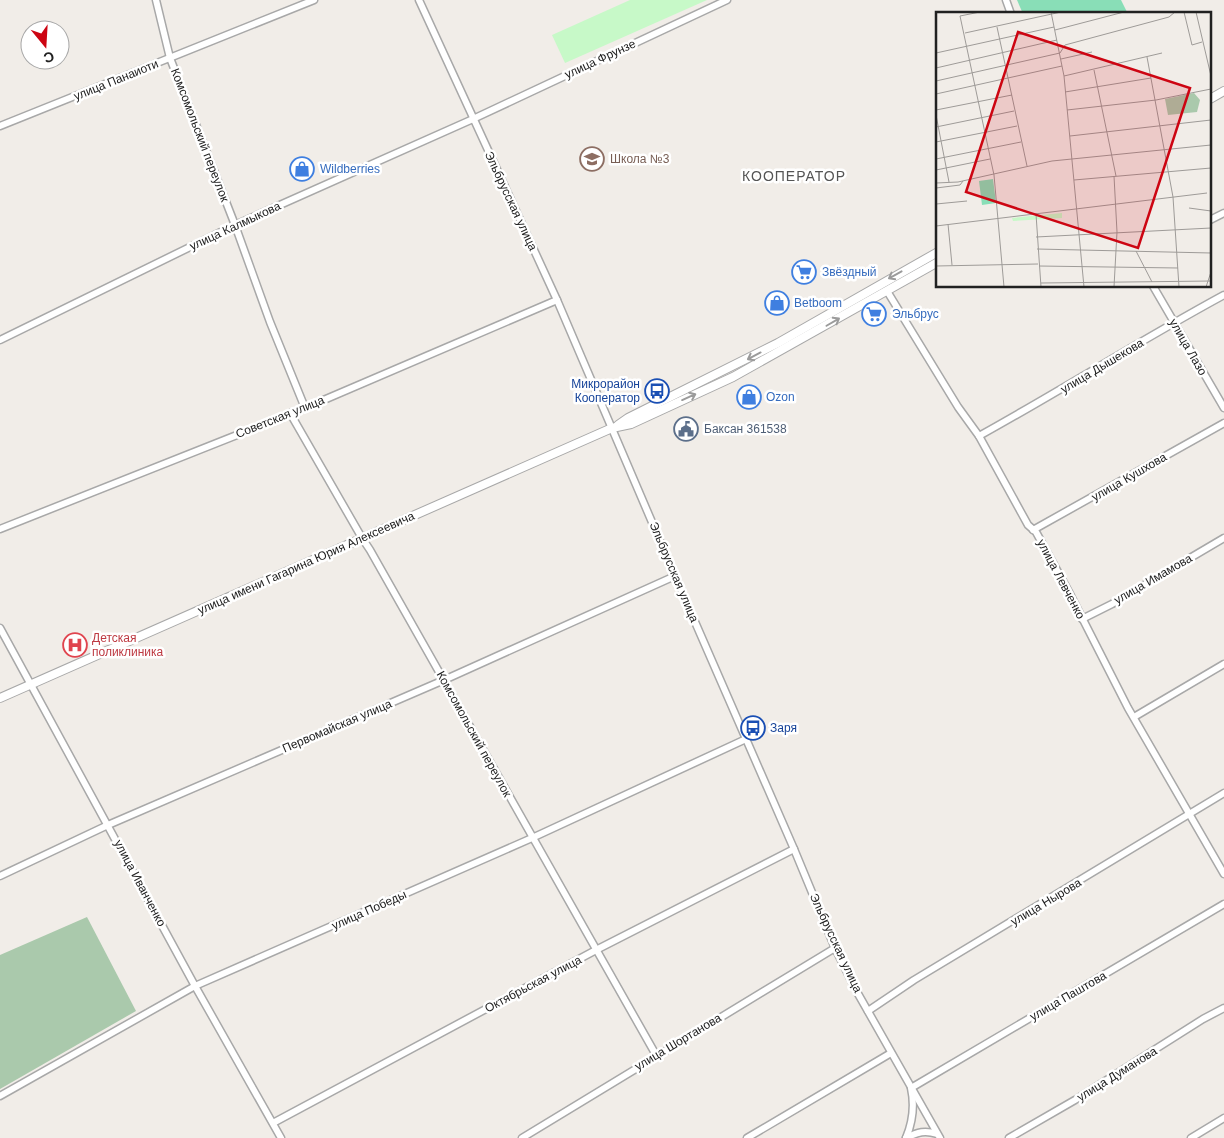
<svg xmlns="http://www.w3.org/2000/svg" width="1224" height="1138" viewBox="0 0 1224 1138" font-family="Arial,sans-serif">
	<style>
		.cemetery { fill: #aac9ac }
		.park { fill: #c7f9c8 }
		.pitch { fill: #89deb7 }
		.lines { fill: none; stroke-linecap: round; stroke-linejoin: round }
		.minor-casing { stroke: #a8a8a8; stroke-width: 9 }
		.tertiary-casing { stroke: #a8a8a8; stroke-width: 10 }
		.minor { stroke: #fff; stroke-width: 6 }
		.tertiary { stroke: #fff; stroke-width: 8 }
		.oneway { stroke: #9b9b9b }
		.labels { text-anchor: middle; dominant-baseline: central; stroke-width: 5; stroke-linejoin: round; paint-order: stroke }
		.street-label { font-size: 12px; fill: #212121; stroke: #fff }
		.education-label { font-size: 12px; fill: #785e54; stroke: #fff; text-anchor: start }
		.shop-label { font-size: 12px; fill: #366cbe; stroke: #fff; text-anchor: start }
		.transit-label { font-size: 12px; fill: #164399; stroke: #fff; text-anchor: end }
		.service-label { font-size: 12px; fill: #4e5e75; stroke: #fff; text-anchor: start }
		.health-label { font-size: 12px; fill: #be3a42; stroke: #fff; text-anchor: start }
		.neighbourhood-label { font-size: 14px; letter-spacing: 1px; fill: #545454; stroke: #fff }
		.inset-road { fill: none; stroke: #9e9b98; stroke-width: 1 }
		.view { fill: #cd0512; fill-opacity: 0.15; stroke: #cd0512; stroke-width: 2.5 }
		.inset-edge { fill: none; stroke: #212121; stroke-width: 2.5 }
	</style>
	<rect width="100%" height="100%" fill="#f1ede8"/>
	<polygon class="cemetery" points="87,917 136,1011 0,1089 0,955"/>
	<polygon class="park" points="630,0 707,0 565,63 552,35"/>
	<polygon class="pitch" points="1017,0 1121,0 1128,14 1023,14"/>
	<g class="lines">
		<g class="minor-casing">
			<g id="minor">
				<polyline points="156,0 170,58 235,225 270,322 305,408"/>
				<polyline points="419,0 557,300 675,576 794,849 835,948 857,992 940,1138"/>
				<polyline points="1006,0 1011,14"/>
				<polyline points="0,126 314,0"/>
				<polyline points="1210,220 1224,213"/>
				<polyline points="1153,286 1224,408"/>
				<polyline points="887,291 958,407 979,436 1028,525 1036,532 1070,594 1128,708 1224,874"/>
				<polyline points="0,340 235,225 473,119 727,0"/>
				<polyline points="290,413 362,538 370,550 656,1055"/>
				<path d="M979 436C1062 390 1141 340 1224 295"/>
				<polyline points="0,529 305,408 557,300"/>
				<polyline points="1033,530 1224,423"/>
				<polyline points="1082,619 1112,604 1224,538"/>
				<polyline points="0,628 195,986 281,1138"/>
				<polyline points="1134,717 1224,664"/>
				<polyline points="0,876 108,825 444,680 675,576"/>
				<polyline points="868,1011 914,980 1224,793"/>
				<polyline points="0,1096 195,986 532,838 746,739"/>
				<polyline points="273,1123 596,950 794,849"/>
				<polyline points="522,1138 835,948"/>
				<polyline points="747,1138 891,1053"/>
				<path d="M906 1138C913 1121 915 1106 911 1088L1224 904"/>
				<path d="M906 1138C918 1132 925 1130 937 1134"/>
				<polyline points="1009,1138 1075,1100 1203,1019 1224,1008"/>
				<polyline points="1191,1138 1224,1118"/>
			</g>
		</g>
		<g class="tertiary-casing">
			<g id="tertiary">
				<polyline points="1210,99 1224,91"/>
				<polyline points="618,425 628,418 778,343 938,252"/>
				<polyline points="0,698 612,428 631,424 733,377 938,262"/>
			</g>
		</g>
		<use href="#minor" class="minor"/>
		<use href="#tertiary" class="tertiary"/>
	</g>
	<defs><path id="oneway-shaft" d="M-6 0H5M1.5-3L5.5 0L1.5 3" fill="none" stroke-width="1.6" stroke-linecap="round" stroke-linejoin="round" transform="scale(1.25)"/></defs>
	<g class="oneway">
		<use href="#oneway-shaft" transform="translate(895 275) rotate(151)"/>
		<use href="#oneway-shaft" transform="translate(833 322) rotate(-30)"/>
		<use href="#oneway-shaft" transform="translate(754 356) rotate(152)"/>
		<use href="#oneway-shaft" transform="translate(689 397) rotate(-24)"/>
	</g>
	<defs>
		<g id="school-ring" transform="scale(1.25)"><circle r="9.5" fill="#fff" stroke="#8d6e63" stroke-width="1.5"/><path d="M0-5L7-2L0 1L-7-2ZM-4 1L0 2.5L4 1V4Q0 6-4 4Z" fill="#8d6e63"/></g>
		<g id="shop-ring" transform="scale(1.25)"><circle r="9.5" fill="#fff" stroke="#3f7fe0" stroke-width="1.5"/><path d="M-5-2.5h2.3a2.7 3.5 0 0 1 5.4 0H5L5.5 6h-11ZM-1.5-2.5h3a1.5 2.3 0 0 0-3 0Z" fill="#3f7fe0"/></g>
		<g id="supermarket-ring" transform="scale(1.25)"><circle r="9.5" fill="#fff" stroke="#3f7fe0" stroke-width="1.5"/><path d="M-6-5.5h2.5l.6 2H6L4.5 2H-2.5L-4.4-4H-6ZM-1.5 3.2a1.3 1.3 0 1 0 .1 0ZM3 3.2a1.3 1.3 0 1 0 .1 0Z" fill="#3f7fe0"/></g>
		<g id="bus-ring" transform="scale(1.25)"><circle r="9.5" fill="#fff" stroke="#1a4fb4" stroke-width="1.5"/><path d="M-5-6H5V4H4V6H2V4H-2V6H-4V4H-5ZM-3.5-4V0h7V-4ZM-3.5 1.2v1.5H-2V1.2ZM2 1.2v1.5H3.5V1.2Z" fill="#1a4fb4"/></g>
		<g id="civic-ring" transform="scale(1.25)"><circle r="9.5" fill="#fff" stroke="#5c6f8a" stroke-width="1.5"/><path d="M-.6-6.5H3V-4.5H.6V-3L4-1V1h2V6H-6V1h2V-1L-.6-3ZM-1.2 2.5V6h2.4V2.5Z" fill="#5c6f8a"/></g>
		<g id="hospital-ring" transform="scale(1.25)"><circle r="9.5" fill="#fff" stroke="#e0444e" stroke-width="1.5"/><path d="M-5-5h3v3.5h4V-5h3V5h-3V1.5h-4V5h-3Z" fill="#e0444e"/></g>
	</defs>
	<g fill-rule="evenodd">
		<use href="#school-ring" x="592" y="159"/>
		<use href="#shop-ring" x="302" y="169"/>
		<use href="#supermarket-ring" x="804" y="272"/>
		<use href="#shop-ring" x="777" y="303"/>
		<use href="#supermarket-ring" x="874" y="314"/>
		<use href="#bus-ring" x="657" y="391"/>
		<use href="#shop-ring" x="749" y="397"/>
		<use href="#civic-ring" x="686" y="429"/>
		<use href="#hospital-ring" x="75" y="645"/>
		<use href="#bus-ring" x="753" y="728"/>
	</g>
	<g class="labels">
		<g class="street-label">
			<text transform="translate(600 59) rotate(-25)">улица Фрунзе</text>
			<text transform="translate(116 80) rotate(-22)">улица Панаиоти</text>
			<text transform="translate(200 135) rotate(69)">Комсомольский переулок</text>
			<text transform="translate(511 201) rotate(65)">Эльбрусская улица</text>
			<text transform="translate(235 226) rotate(-25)">улица Калмыкова</text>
			<text transform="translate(1188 347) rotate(60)">улица Лазо</text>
			<text transform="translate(1102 366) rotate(-31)">улица Дышекова</text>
			<text transform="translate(280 417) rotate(-22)">Советская улица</text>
			<text transform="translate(1129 477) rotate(-30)">улица Кушхова</text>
			<text transform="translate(306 563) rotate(-24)">улица имени Гагарина Юрия Алексеевича</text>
			<text transform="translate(674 572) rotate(67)">Эльбрусская улица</text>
			<text transform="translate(1061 579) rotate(62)">улица Левченко</text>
			<text transform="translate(1153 579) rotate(-30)">улица Имамова</text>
			<text transform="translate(337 726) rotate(-23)">Первомайская улица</text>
			<text transform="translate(474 734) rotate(61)">Комсомольский переулок</text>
			<text transform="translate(140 883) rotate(62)">улица Иванченко</text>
			<text transform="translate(1046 902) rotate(-31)">улица Нырова</text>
			<text transform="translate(369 910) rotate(-24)">улица Победы</text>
			<text transform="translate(836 943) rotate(65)">Эльбрусская улица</text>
			<text transform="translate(533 984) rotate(-28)">Октябрьская улица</text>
			<text transform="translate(1068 996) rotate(-30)">улица Паштова</text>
			<text transform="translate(678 1042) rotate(-31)">улица Шортанова</text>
			<text transform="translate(1117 1074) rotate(-32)">улица Думанова</text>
		</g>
		<g class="education-label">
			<text x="610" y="159">Школа №3</text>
		</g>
		<g class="shop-label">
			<text x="320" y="169">Wildberries</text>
			<text x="822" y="272">Звёздный</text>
			<text x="794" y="303">Betboom</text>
			<text x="892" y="314">Эльбрус</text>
			<text x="766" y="397">Ozon</text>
		</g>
		<g class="transit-label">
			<text x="640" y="384">Микрорайон<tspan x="640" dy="14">Кооператор</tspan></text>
			<text x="770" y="728" text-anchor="start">Заря</text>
		</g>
		<g class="service-label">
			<text x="704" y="429">Баксан 361538</text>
		</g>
		<g class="health-label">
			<text x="92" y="638">Детская<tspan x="92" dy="14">поликлиника</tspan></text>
		</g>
		<g class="neighbourhood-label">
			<text x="794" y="176">КООПЕРАТОР</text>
		</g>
	</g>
	<g transform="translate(936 12)">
		<rect width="275" height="275" fill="#f1ede8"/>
		<path d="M258 81 264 88 261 100 232 103 229 87Z" fill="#aac9ac"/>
		<path d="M126 201V206L77 209 76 206Z" fill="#c7f9c8"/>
		<path d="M57 167 60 191 46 193 43 169Z" fill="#89deb7"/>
		<path class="inset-road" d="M44 0 24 4 58 163 68 275M115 0 128 64 148 275M248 0 256 33 266 30M260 0 275 64M61 15 91 154M119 18 188 0M29 21 125 0M0 41 118 15M211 45 237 185 243 275M125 47 156 40M0 56 121 28M158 58 180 164M128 64 226 41M0 69 124 41 129 33 233 5 239 0M129 80 215 66M0 82 126 54M0 98 76 83M131 98 220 88 275 77M0 103 13 170M0 115 78 99M134 124 275 108M0 130 81 114M0 147 85 130M0 158 54 147M138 168 275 156M0 171 22 170 116 149 275 133M0 176 24 173 27 169M0 192 31 189M253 196 275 199M100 202 105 275M12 212 16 253M0 214 271 181M100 225 275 216M101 237 275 241M200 239 216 270M0 254 102 252M103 254 242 256M105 271 275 269M178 275 181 220 178 164M270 275 275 260"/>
		<path class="view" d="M82 20 254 76 202 236 30 180Z"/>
		<rect width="275" height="275" class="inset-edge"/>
	</g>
	<g transform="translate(45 45) rotate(162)"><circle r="24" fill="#ffffff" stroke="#a6a6a6"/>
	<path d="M0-4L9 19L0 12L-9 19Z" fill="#cd0512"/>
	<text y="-8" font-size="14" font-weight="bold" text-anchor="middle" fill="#212121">С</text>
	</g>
</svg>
